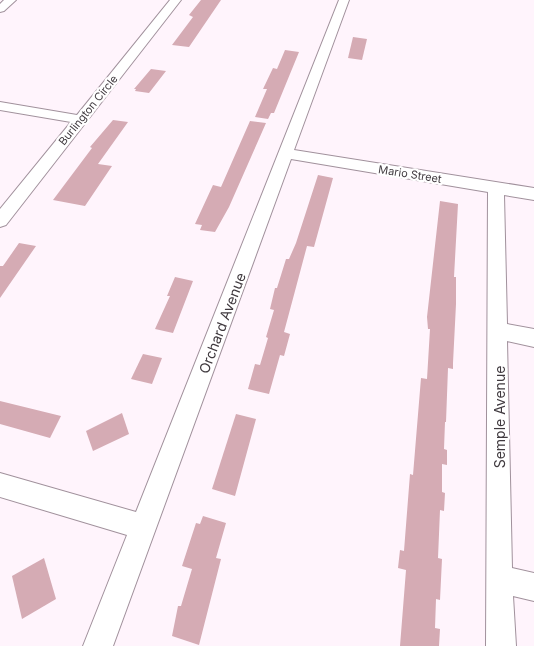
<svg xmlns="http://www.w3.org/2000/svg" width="534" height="646" viewBox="0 0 534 646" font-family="Inter,sans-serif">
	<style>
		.building { fill: #d5abb4 }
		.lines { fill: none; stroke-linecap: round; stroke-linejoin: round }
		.minor-casing { stroke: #a1919c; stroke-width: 2 }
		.minor { fill: #fff; fill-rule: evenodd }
		.labels { text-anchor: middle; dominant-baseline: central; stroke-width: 4.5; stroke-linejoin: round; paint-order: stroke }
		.far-street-label { font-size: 11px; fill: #403a3f; stroke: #fff }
		.street-label { font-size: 14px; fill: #403a3f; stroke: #fff }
	</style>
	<rect width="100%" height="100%" fill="#fff4fc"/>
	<g class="building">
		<polygon points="201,0 221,0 189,47 172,45 193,17 189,15"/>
		<polygon points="353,37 367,39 362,60 348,58"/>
		<polygon points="285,50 299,52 274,113 271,113 268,119 255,117 267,89 263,89 273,68 277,69"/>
		<polygon points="151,69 166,71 149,93 135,91 136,89 134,89"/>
		<polygon points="113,120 128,122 98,164 112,166 85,206 53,200 92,148 90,147"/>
		<polygon points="250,121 266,123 229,207 215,232 200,230 202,225 195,224 213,185 221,187"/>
		<polygon points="318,175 333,178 314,247 307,246 295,291 284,332 290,334 284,356 280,355 269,394 248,389 255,364 260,365 268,338 266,337 274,310 270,309 275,288 277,288 286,259 289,259 296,243"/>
		<polygon points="440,201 458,204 454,277 456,277 456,304 453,363 453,369 448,368 446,422 445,422 444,449 447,450 447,465 442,464 442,492 445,493 444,511 440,510 438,558 442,559 440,600 436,599 435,628 440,629 439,646 400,646 406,570 398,568 400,550 404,551 410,474 413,475 421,378 427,379 430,329 428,329 427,317"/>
		<polygon points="19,243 36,246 0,298 0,266 3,266"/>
		<polygon points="175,277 193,281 173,333 155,329 170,296 167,296"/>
		<polygon points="143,354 162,358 152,384 131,379"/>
		<polygon points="0,401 61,416 50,438 0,424"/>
		<polygon points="122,413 129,434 93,451 86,431"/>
		<polygon points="236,414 256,419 235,496 212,489"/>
		<polygon points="203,516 226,523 216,558 221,559 199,645 172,636 178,606 181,606 192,569 182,566 196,523 200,524"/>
		<polygon points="44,558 56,599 22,619 12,576"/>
	</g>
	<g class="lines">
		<g class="minor-casing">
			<g id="minor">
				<polygon points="4,0 16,0 4,11 0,12 0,4"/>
				<polygon points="170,0 181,0 6,225 0,227 0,209 71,122 0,110 0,102 77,115"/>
				<polygon points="339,0 349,0 294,150 534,188 534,200 504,195 507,324 534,329 534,347 507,341 512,568 534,573 534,601 513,596 516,646 486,646 488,192 291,159 113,646 83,646 127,535 0,497 0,473 136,512"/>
			</g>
		</g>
		<use href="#minor" class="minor"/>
	</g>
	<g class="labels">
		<g class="far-street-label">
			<text transform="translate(88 110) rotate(-51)">Burlington Circle</text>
			<text transform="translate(410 174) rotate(9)">Mario Street</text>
		</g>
		<g class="street-label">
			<text transform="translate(222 323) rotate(-69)">Orchard Avenue</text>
			<text transform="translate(499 417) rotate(-90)">Semple Avenue</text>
		</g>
	</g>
</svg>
